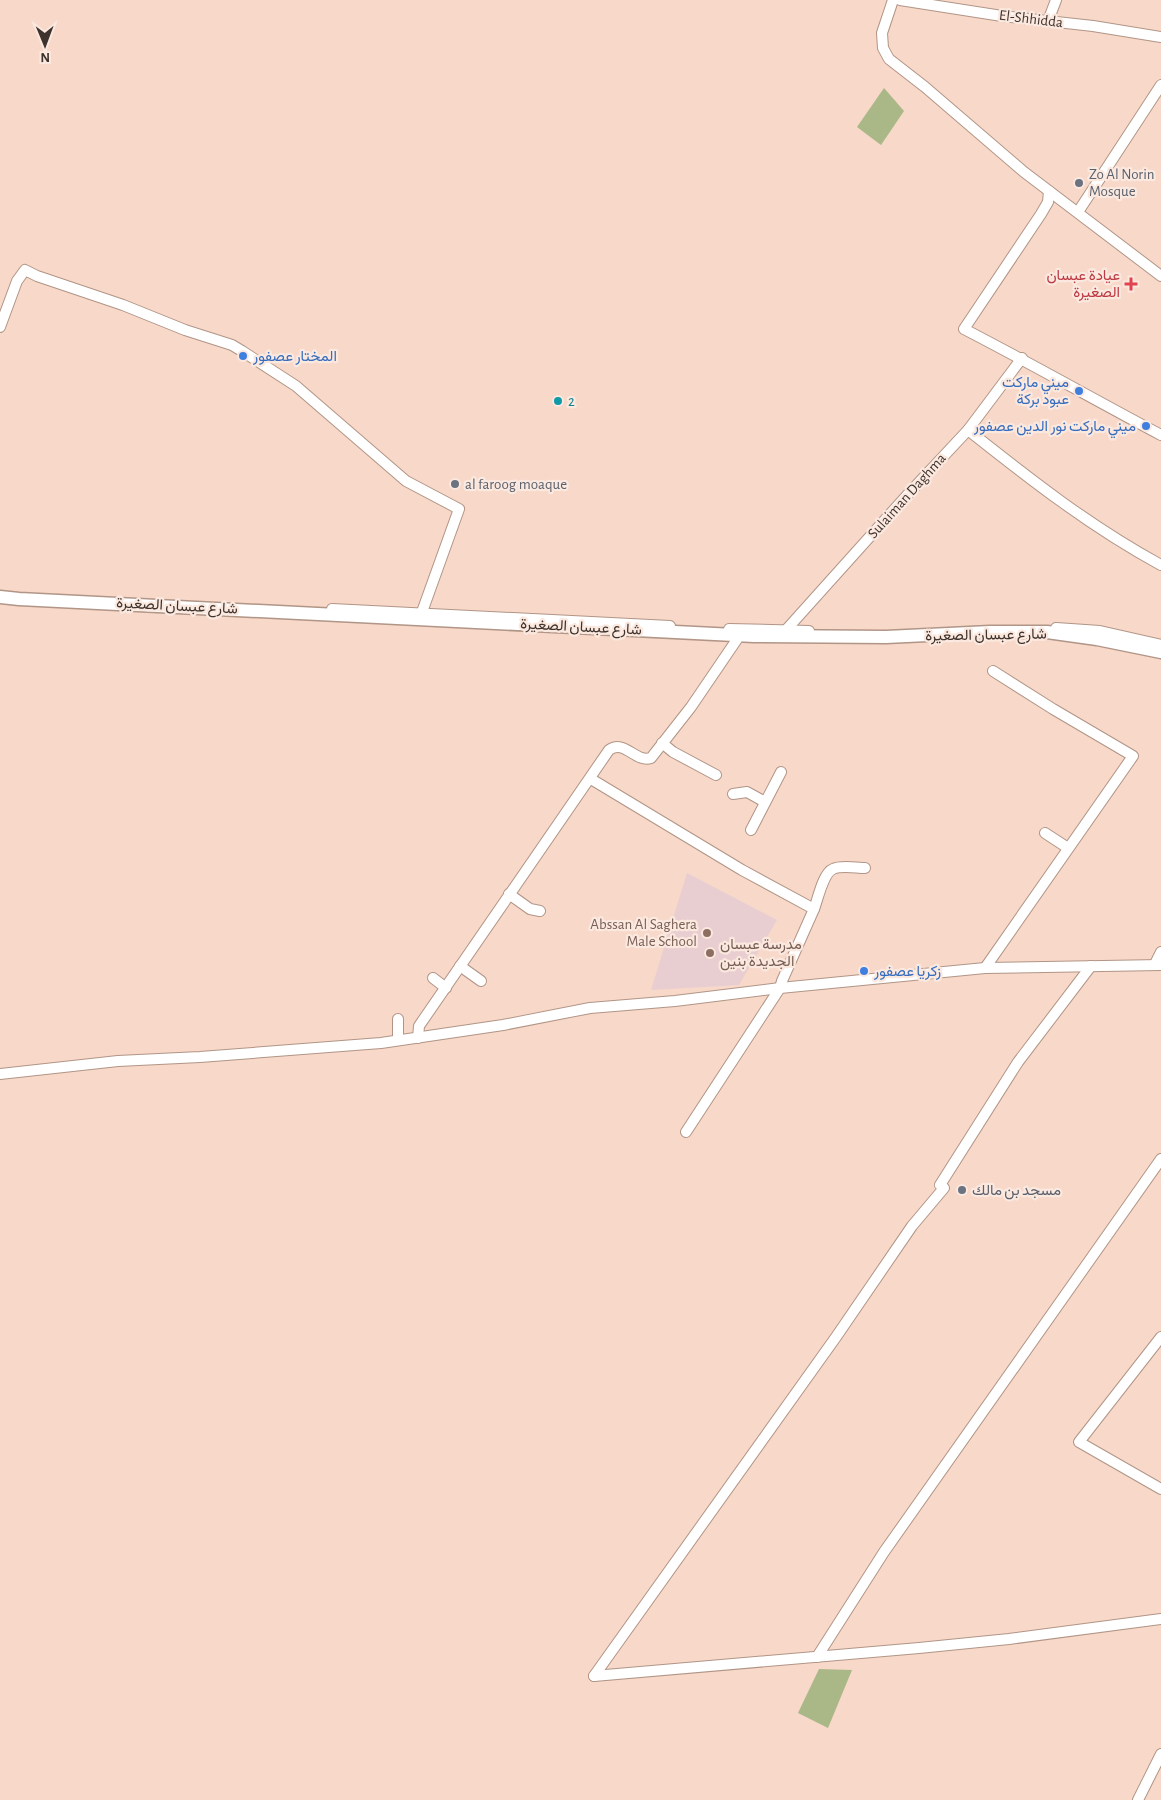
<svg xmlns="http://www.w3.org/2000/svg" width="1161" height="1800" viewBox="0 0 1161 1800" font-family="'Alegreya Sans',Vazirmatn,sans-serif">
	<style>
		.education { fill: #e9ced1 }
		.green { fill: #aab786 }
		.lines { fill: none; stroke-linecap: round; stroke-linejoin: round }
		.minor-casing { stroke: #b19586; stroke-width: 12 }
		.major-casing { stroke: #b19586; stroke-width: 15 }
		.minor { stroke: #fff; stroke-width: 10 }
		.major { stroke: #fff; stroke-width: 12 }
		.worship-dot { fill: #6b7280; stroke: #fbe8df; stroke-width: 2 }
		.health-dot { fill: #e0444e; stroke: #fbe8df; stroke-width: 2 }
		.shop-dot { fill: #3f7fe0; stroke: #fbe8df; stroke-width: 2 }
		.culture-dot { fill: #0f9aa8; stroke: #fbe8df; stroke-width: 2 }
		.education-dot { fill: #8d6e63; stroke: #fbe8df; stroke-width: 2 }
		.labels { text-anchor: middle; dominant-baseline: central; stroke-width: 4.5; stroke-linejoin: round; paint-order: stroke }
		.street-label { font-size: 15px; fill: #3d322c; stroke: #fbe8df }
		.worship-label { font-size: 15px; fill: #5b616d; stroke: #fbe8df; text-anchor: start }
		.health-label { font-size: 15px; fill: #be3a42; stroke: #fbe8df; text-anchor: end }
		.shop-label { font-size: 15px; fill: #366cbe; stroke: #fbe8df; text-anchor: start }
		.culture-label { font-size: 15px; fill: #0d838f; stroke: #fbe8df; text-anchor: start }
		.education-label { font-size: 15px; fill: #785e54; stroke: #fbe8df; text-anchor: end }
	</style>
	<rect width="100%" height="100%" fill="#f7d8c9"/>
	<polygon class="education" points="687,873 777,920 739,985 651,990"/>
	<g class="green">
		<polygon points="884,88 904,111 881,145 857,127"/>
		<polygon points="819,1669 852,1670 828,1728 798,1713"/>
	</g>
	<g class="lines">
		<g class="minor-casing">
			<g id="minor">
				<polyline points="893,0 882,33 883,48 889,59 925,87 1024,172 1161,276"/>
				<polyline points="900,0 1002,16 1093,26 1161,37"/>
				<polyline points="1048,21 1056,0"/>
				<path d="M1049 191 1048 202 1041 214 964 329C1030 363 1095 400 1161 435"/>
				<polyline points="1078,212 1161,85"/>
				<polyline points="0,327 17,281 25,270 37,276 123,305 185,330 232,345 242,351 296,386 406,481 459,509 422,612"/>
				<path d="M968 430C1031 480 1091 527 1161 565"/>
				<polyline points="332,609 670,626"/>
				<polyline points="1056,628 1100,631 1161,645"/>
				<polyline points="729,629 809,631"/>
				<polyline points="786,630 910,492 968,430 1022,358"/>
				<polyline points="662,743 673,752 716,775"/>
				<polyline points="591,779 742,870 814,909 782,981 780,988 686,1132"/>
				<polyline points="733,794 747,792 765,802"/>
				<polyline points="751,830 781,772"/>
				<polyline points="1045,833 1068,848"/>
				<polyline points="509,894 530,909 540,911"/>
				<path d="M814 909C818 899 823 873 833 869 841 865 856 868 865 868"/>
				<polyline points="1155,964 1161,952"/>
				<polyline points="460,966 481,981"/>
				<polyline points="985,968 1133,756 1053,709 993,671"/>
				<polyline points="433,978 446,988"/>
				<path d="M418 1038 419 1026 609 750C625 739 635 763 651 758L691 707 742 632"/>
				<polyline points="398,1040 398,1019"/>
				<polyline points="0,1074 118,1061 200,1057 381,1043 503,1025 590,1008 675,1001 780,988 985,968 1161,965"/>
				<polyline points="1161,1337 1079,1442 1161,1489"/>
				<polyline points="817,1657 884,1552 1161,1159"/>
				<polyline points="594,1676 836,1337 912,1226 944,1188 940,1185 1018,1062 1091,966"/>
				<polyline points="594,1676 919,1648 1009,1639 1161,1619"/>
				<polyline points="1138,1800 1161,1754"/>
			</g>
		</g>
		<g class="major-casing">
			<polyline id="major" points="0,597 19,599 754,636 886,637 990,632 1047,632 1097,639 1161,652"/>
		</g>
		<use href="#minor" class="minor"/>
		<use href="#major" class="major"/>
	</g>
	<g class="worship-dot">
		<circle cx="1079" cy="183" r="5"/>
		<circle cx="455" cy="484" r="5"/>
		<circle cx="962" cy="1190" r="5"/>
	</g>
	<path class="health-dot" d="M1128.5 276.5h5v5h5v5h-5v5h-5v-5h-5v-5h5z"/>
	<g class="shop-dot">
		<circle cx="243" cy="356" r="5"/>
		<circle cx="1079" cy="391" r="5"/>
		<circle cx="1146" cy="426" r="5"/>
		<circle cx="864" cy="971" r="5"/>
	</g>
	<circle class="culture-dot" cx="558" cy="401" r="5"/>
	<g class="education-dot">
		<circle cx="707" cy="933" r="5"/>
		<circle cx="710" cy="953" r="5"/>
	</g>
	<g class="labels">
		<g class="street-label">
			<text transform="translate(1031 19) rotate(7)">El-Shhidda</text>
			<text transform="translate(907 496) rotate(-48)">Sulaiman Daghma</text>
			<text transform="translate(177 606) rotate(3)">شارع عبسان الصغيرة</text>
			<text transform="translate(581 627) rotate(3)">شارع عبسان الصغيرة</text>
			<text transform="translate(986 635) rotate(-1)">شارع عبسان الصغيرة</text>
		</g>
		<g class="worship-label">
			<text x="1089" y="174">Zo Al Norin<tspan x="1089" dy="17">Mosque</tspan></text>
			<text x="465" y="484">al faroog moaque</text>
			<text x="972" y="1190">مسجد بن مالك</text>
		</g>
		<g class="health-label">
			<text x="1120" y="275">عيادة عبسان<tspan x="1120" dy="17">الصغيرة</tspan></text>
		</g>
		<g class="shop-label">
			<text x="253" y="356">المختار عصفور</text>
			<text x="1069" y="382" text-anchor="end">ميني ماركت<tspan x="1069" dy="17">عبود بركة</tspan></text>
			<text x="1136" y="426" text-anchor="end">ميني ماركت نور الدين عصفور</text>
			<text x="874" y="971">زكريا عصفور</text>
		</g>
		<g class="culture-label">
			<text x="568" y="401">2</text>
		</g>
		<g class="education-label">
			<text x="697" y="924">Abssan Al Saghera<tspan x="697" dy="17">Male School</tspan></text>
			<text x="720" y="944" text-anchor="start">مدرسة عبسان<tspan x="720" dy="17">الجديدة بنين</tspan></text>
		</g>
	</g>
	<g transform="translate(45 45) rotate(179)" stroke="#fbe8df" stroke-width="4" paint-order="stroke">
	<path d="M0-4L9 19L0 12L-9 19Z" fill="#3d322c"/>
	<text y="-8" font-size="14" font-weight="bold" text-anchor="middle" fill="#3d322c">N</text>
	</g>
</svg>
